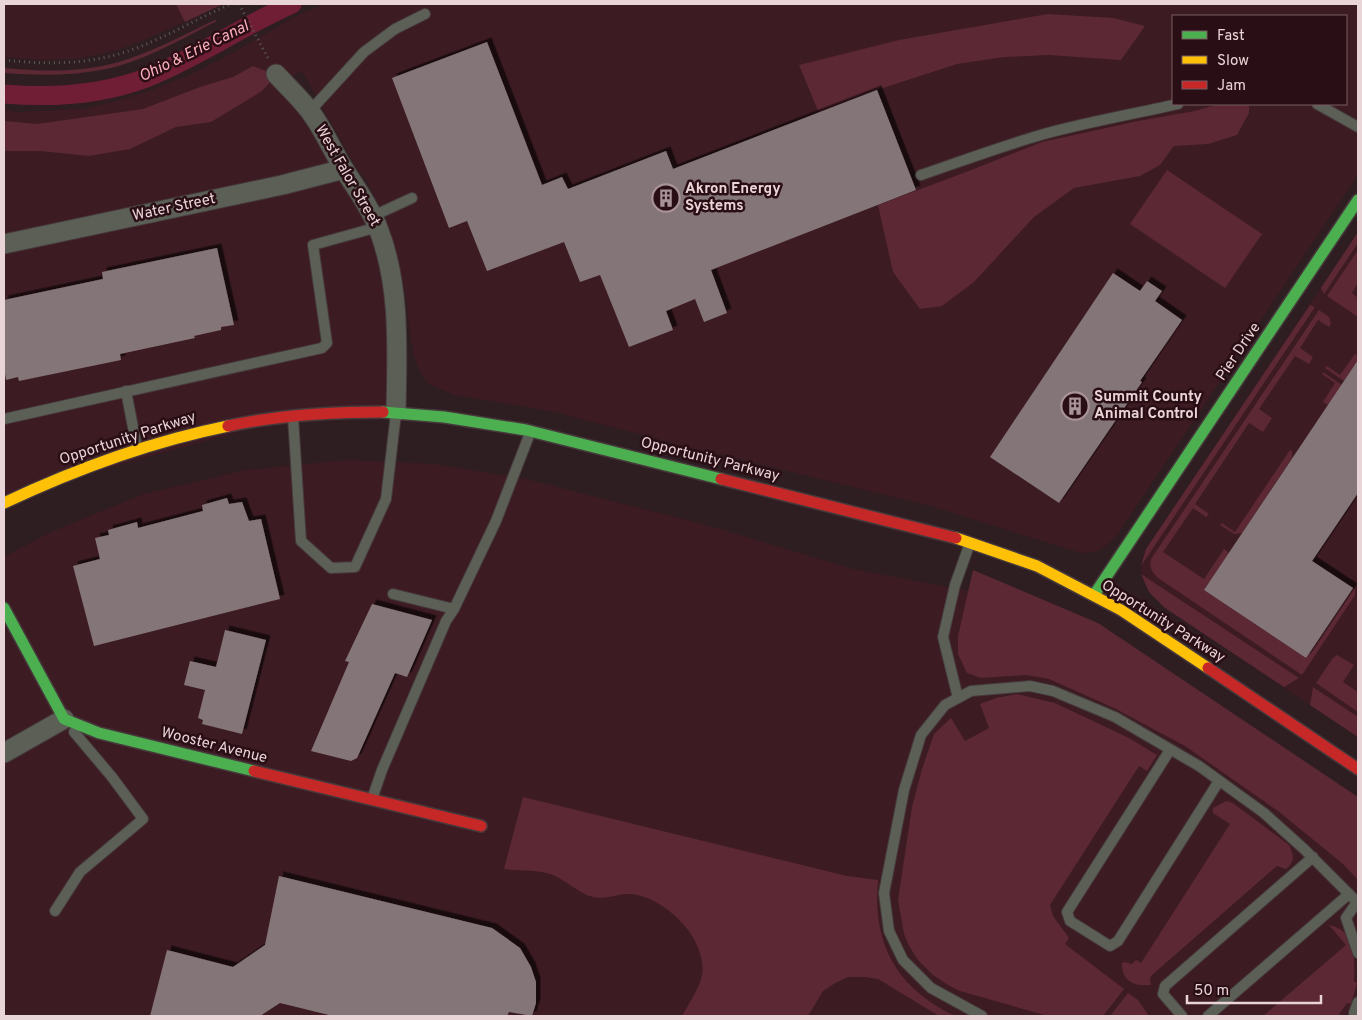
<svg xmlns="http://www.w3.org/2000/svg" width="1362" height="1020" viewBox="0 0 1362 1020" font-family="Overpass,sans-serif">
	<style>
		.built { fill: #3d1b23; fill-rule: evenodd }
		.green { fill: #5b2834 }
		.lines { fill: none; stroke-linecap: round; stroke-linejoin: round }
		.canal { stroke: #701e36; stroke-width: 19 }
		.building { fill: #847578; filter: url(#shadow) }
		.lane-casing { stroke: #46393c; stroke-width: 12 }
		.street-casing { stroke: #46393c; stroke-width: 21 }
		.fast-casing { stroke: #46393c; stroke-width: 14 }
		.slow-casing { stroke: #46393c; stroke-width: 14 }
		.jam-casing { stroke: #46393c; stroke-width: 14 }
		.path { stroke: #5b5a56; stroke-width: 3; stroke-dasharray: 1 4; stroke-linecap: butt }
		.lane { stroke: #5b5f56; stroke-width: 10 }
		.street { stroke: #5b5f56; stroke-width: 19 }
		.fast { stroke: #4caf50; stroke-width: 11 }
		.slow { stroke: #ffc107; stroke-width: 11 }
		.jam { stroke: #c62828; stroke-width: 11 }
		.labels { text-anchor: middle; dominant-baseline: central; stroke-width: 5; stroke-linejoin: round; paint-order: stroke }
		.street-label { font-size: 15px; fill: #e9d4d7; stroke: #2a0e15 }
		.poi-label { font-size: 15px; font-weight: bold; fill: #e9d4d7; stroke: #2a0e15; text-anchor: start }
		.water-label { font-size: 16px; font-style: italic; fill: #fbaebb; stroke: #2a0e15 }
	</style>
	<defs>
		<filter id="shadow"><feDropShadow dx="4.5" dy="-4.5" stdDeviation="0" flood-color="#0009"/></filter>
	</defs>
	<rect width="100%" height="100%" fill="#2e1e22"/>
	<g class="built">
		<polygon points="4,4 223,4 153,36 118,50 81,58 43,60 4,57"/>
		<path d="M325 4H1358V175L1119 532 1111 542 1101 549 1094 552 1081 553 931 506 681 445 559 413 523 406 454 395 429 384 419 370 414 355 411 340 406 297 396 253 386 219 366 179 357 169 302 71 278 83 329 159 328 166 341 176 367 215 387 283 390 406 324 408 4 497V110L18 112 83 109 124 99 152 90 190 75 229 55 300 14ZM1173 16H1346V104H1173Z"/>
		<polygon points="1358,232 1358,737 1165,608 1149,592 1141,574 1142,564 1146,549"/>
		<polygon points="346,460 433,464 526,479 706,525 853,569 1011,599 1358,822 1358,1016 4,1016 4,557 51,532 144,494 246,470"/>
	</g>
	<g class="green">
		<polygon points="176,4 223,4 185,22"/>
		<polygon points="1048,14 1113,18 1145,26 1121,60 1049,55 1004,57 957,64 877,90 819,113 799,65 899,40"/>
		<path d="M215 20 217 21C185 37 153 56 119 66 82 76 42 76 4 73V68C46 72 87 73 128 59 158 49 187 33 215 20Z"/>
		<polygon points="253,66 271,73 271,81 262,91 211,122 176,127 130,149 89,156 40,151 4,151 4,121 37,124 143,109 200,87 233,77"/>
		<polygon points="1219,104 1244,104 1249,106 1249,113 1237,135 1208,144 1174,146 1160,165 1140,176 1074,188 1034,217 974,282 942,306 920,309 893,272 878,205 966,172 1042,142 1138,121 1195,111"/>
		<polygon points="1167,170 1262,234 1225,288 1130,224"/>
		<polygon points="1358,232 1358,243 1324,294 1321,288"/>
		<polygon points="1358,250 1358,283 1352,293 1358,298 1358,317 1327,296"/>
		<polygon points="1310,305 1315,307 1141,566 1146,549"/>
		<path d="M1319 310 1329 317 1331 324 1329 327 1318 320 1300 348 1313 357 1309 364 1295 356 1259 409 1272 418 1263 432 1249 423 1195 504 1209 514 1206 517 1193 508 1163 552 1204 579 1224 549 1229 553 1204 590 1306 658 1353 588 1355 590V595L1302 675 1158 578C1152 572 1149 567 1151 559Z"/>
		<polygon points="1355,354 1358,356 1358,360 1344,381 1325,368 1327,366 1340,375"/>
		<polygon points="1323,372 1342,385 1328,405 1323,402 1335,383 1322,374"/>
		<polygon points="1290,450 1292,451 1292,458 1242,533 1234,534 1220,525 1222,523 1235,532"/>
		<polygon points="973,570 1098,623 1358,797 1358,880 1343,864 1278,811 1185,746 1114,708 1049,679 1026,675 981,678 967,673 958,654 958,636"/>
		<polygon points="1141,574 1299,678 1284,687 1165,608 1149,592"/>
		<polygon points="1337,655 1354,665 1343,682 1358,692 1358,712 1316,683 1333,658"/>
		<polygon points="1313,687 1358,717 1358,737 1310,705"/>
		<polygon points="1017,694 1055,703 1129,738 1157,755 1147,771 1139,766 1050,905 1053,916 1069,938 1065,944 1124,989 1103,1016 1048,1016 960,991 948,985 933,975 918,960 909,946 904,934 898,900 912,807 922,769 934,734 951,718 965,741 989,728 980,704 996,698"/>
		<path d="M523 797 847 876 878 880C872 945 897 988 955 1016H939L878 979 865 977H848L837 982 823 991 808 1016H682C688 1005 700 987 702 975 708 939 665 897 631 894 618 893 606 900 593 897 578 893 567 881 553 875 537 869 521 871 504 869Z"/>
		<path d="M1226 801 1233 803 1289 845C1294 855 1295 862 1286 869L1277 866 1152 975 1150 979 1151 985C1135 987 1121 981 1122 963L1124 962 1132 964 1136 960 1141 963 1230 824 1213 813V808Z"/>
		<path d="M1329 925C1356 930 1355 960 1354 981L1357 983 1351 1004 1347 1003 1338 1016H1263L1346 945Z"/>
		<polygon points="1128,993 1138,1000 1149,1016 1110,1016"/>
	</g>
	<g class="lines">
		<path class="canal" d="M4 94C51 98 101 95 146 78 197 58 242 26 292 4"/>
	</g>
	<g class="building">
		<polygon points="487,42 542,185 562,177 568,189 666,151 673,169 877,90 916,190 711,270 727,313 704,322 695,299 666,311 673,330 629,347 600,275 580,282 564,242 487,271 467,221 449,228 392,78"/>
		<polygon points="217,248 234,325 221,327 221,330 194,336 195,338 120,354 121,360 19,381 18,377 6,380 4,368 4,300 103,279 102,272"/>
		<polygon points="1113,273 1140,291 1147,281 1162,291 1155,301 1182,320 1140,381 1142,382 1059,503 990,457"/>
		<polygon points="1358,360 1358,493 1312,561 1353,588 1306,658 1204,590"/>
		<polygon points="227,498 229,504 242,502 249,521 261,519 280,599 94,646 73,566 100,559 95,538 109,535 108,530 137,522 138,528 203,511 202,505"/>
		<polygon points="372,604 432,620 407,677 395,673 357,758 351,761 311,751 349,662 345,661"/>
		<polygon points="225,630 266,640 242,734 202,724 203,720 198,718 205,690 184,685 190,661 216,667"/>
		<polygon points="279,876 492,928 520,948 531,967 536,982 536,1003 532,1016 509,1012 507,1016 333,1016 280,1003 260,1016 150,1016 167,950 233,967 265,945"/>
	</g>
	<g class="lines">
		<g class="lane-casing">
			<g id="lane">
				<polyline points="1317,104 1358,127"/>
				<polyline points="310,111 364,52 395,29 425,14"/>
				<path d="M921 175C962 161 1002 146 1044 134 1088 122 1133 114 1178 104"/>
				<polyline points="373,216 412,198"/>
				<polyline points="126,391 137,448"/>
				<polyline points="293,417 301,541 331,568 355,567 386,499 396,413"/>
				<polyline points="4,419 322,348 327,343 313,245 378,227"/>
				<polyline points="393,594 454,609 496,521 530,433"/>
				<polyline points="958,698 943,637 955,585 970,543"/>
				<polyline points="1170,750 1067,912 1070,921 1110,946 1118,941 1219,781"/>
				<polyline points="372,799 382,770 446,621 454,609"/>
				<polyline points="1357,902 1346,918 1358,953"/>
				<polyline points="55,911 80,872 143,819 112,777 74,732"/>
				<polyline points="982,1016 931,988 903,960 889,931 884,893 904,790 921,735 945,705 971,691 1030,686 1053,691 1115,717 1199,766 1264,813 1304,849 1358,903"/>
				<polyline points="1182,1016 1163,994 1165,986 1313,857"/>
				<polyline points="1208,1016 1349,894"/>
				<polyline points="1357,1016 1354,1013 1358,1002"/>
			</g>
		</g>
		<g class="street-casing">
			<g id="street">
				<path d="M276 74C287 86 299 97 309 110 323 128 332 150 344 169 356 189 370 206 378 228 401 286 397 351 396 412"/>
				<polyline points="4,244 282,185 344,169"/>
				<polyline points="4,753 64,719"/>
			</g>
		</g>
		<g class="fast-casing">
			<g id="fast">
				<polyline points="383,412 444,417 526,430 721,479"/>
				<polyline points="1094,595 1358,200"/>
				<polyline points="4,608 64,719 99,733 254,771"/>
			</g>
		</g>
		<g class="slow-casing">
			<g id="slow">
				<path d="M4 503C76 469 149 442 228 426"/>
				<polyline points="956,538 1037,566 1121,610 1208,668"/>
			</g>
		</g>
		<g class="jam-casing">
			<g id="jam">
				<path d="M228 426C279 415 331 412 383 412"/>
				<polyline points="721,479 956,538"/>
				<polyline points="1208,668 1358,769"/>
				<polyline points="254,771 481,826"/>
			</g>
		</g>
		<g class="path">
			<polyline points="239,4 268,58"/>
			<path d="M4 60C41 64 78 65 115 55 156 44 193 20 231 4"/>
		</g>
		<use href="#lane" class="lane"/>
		<use href="#street" class="street"/>
		<use href="#fast" class="fast"/>
		<use href="#slow" class="slow"/>
		<use href="#jam" class="jam"/>
	</g>
	<defs>
		<g id="building-ring" transform="scale(1.4375)"><circle r="9.5" fill="#2a0e15" stroke="#a89498" stroke-width="1.5"/><path d="M-4-6H4V6H1V3H-1V6H-4ZM-2.5-4.3h1.7v1.8h-1.7ZM.8-4.3h1.7v1.8H.8ZM-2.5-1h1.7V.8h-1.7ZM.8-1h1.7V.8H.8Z" fill="#a89498"/></g>
	</defs>
	<g fill-rule="evenodd">
		<use href="#building-ring" x="666" y="198"/>
		<use href="#building-ring" x="1075" y="406"/>
	</g>
	<g class="labels">
		<g class="street-label">
			<text transform="translate(347 176) rotate(60)">West Falor Street</text>
			<text transform="translate(174 208) rotate(-12)">Water Street</text>
			<text transform="translate(1239 352) rotate(-56)">Pier Drive</text>
			<text transform="translate(128 439) rotate(-18)">Opportunity Parkway</text>
			<text transform="translate(710 460) rotate(14)">Opportunity Parkway</text>
			<text transform="translate(1163 622) rotate(32)">Opportunity Parkway</text>
			<text transform="translate(214 746) rotate(14)">Wooster Avenue</text>
		</g>
		<g class="poi-label">
			<text x="685" y="189">Akron Energy<tspan x="685" dy="17">Systems</tspan></text>
			<text x="1094" y="397">Summit County<tspan x="1094" dy="17">Animal Control</tspan></text>
		</g>
		<g class="water-label">
			<text transform="translate(194 52) rotate(-26)">Ohio &amp; Erie Canal</text>
		</g>
	</g>
	<rect width="1362" height="1020" fill="none" stroke="#e9d4d7" stroke-width="10"/>
	<rect x="1172" y="15" width="175" height="90" fill="#2a0e15" stroke="#765d63"/>
	<rect x="1182" y="31" width="25" height="8" fill="#4caf50" stroke="#765d63"/>
	<text x="1217" y="40" font-size="15" fill="#e9d4d7">Fast</text>
	<rect x="1182" y="56" width="25" height="8" fill="#ffc107" stroke="#765d63"/>
	<text x="1217" y="65" font-size="15" fill="#e9d4d7">Slow</text>
	<rect x="1182" y="81" width="25" height="8" fill="#c62828" stroke="#765d63"/>
	<text x="1217" y="90" font-size="15" fill="#e9d4d7">Jam</text>
	<path d="M1187 995v8h134v-8" fill="none" stroke="#e9d4d7" stroke-width="2.5"/>
	<text x="1194" y="995" font-size="15" fill="#e9d4d7" stroke="#2a0e15" stroke-width="4" paint-order="stroke">50 m</text>
</svg>
